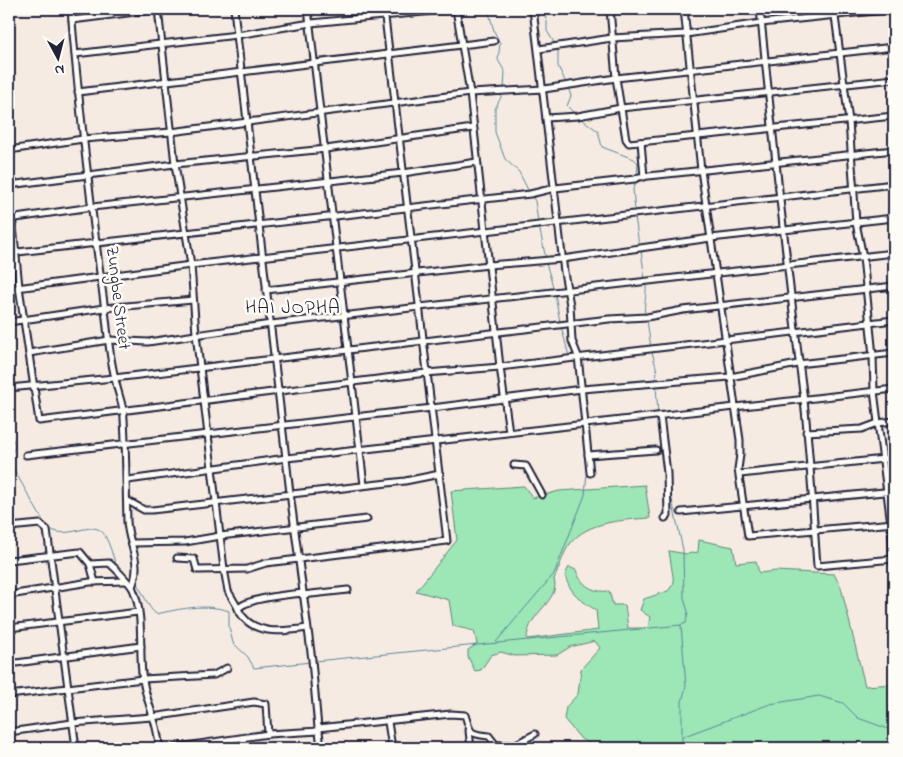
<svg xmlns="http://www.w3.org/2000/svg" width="903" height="757" viewBox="0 0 903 757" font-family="'Indie Flower',sans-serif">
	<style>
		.green { fill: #9de6b5; stroke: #608478 }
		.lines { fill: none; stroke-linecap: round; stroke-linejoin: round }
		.stream { stroke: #58869a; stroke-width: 1 }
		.minor-casing { stroke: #22223b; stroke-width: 9 }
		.minor { stroke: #fdfcf7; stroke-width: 5 }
		.labels { text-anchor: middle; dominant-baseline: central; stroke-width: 5; stroke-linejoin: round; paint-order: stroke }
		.street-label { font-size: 18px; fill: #22223b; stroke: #fdfcf7 }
		.neighbourhood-label { font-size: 19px; letter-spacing: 1px; fill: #22223b; stroke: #fdfcf7 }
	</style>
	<rect width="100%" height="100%" fill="#f6ebe2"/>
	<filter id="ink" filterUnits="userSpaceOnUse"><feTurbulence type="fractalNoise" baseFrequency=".02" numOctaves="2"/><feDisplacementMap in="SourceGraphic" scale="10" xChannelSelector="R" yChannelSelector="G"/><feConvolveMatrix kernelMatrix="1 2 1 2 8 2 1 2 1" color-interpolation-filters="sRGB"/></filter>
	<g filter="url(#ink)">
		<path class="green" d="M645 485 650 518C624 520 587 521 570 544 562 554 560 568 554 579 561 601 527 613 527 639L598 630 596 610C582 602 568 591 565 575L569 567 576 570C581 585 593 593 609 591L613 605H625L628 628H648L650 617 640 610 644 599 668 591 674 583 669 551 687 554 698 552 699 540 733 547 736 563 756 561 759 573 776 571 834 574 841 587 865 686 894 684V748H598L581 739 564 719 566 707 578 694 581 669 600 648 595 641 570 647 557 655 515 656 501 652 491 655 481 670 475 671 468 657V650L477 644 474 631 453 626 449 600 416 591 457 540 451 491 524 486 533 498 559 491Z"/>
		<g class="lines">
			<g class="stream">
				<polyline points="488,9 494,31 500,43 498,60 505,72 504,89"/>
				<polyline points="542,9 547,21 547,31 555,44"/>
				<polyline points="558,47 558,66 566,83"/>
				<polyline points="568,87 571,96 567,106 575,114"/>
				<polyline points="503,93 495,109 495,132 505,159 519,172 529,192"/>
				<polyline points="580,118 598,131 602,147 634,159 638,163 637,175"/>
				<polyline points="531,195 535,201 538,222"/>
				<polyline points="635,212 633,189 637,181"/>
				<polyline points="635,216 639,246"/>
				<polyline points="539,226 546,259"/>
				<polyline points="641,250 645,280"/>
				<polyline points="546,263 554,290"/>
				<polyline points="555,294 560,322"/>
				<path d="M645 314C643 306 647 296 646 284"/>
				<polyline points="647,320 651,348"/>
				<polyline points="561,326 569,356"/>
				<polyline points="652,352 657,371 655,382"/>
				<polyline points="575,359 577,368"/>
				<polyline points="656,386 658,414"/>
				<path d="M9 434C16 442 17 449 9 456"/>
				<polyline points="584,439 586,455"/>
				<path d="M9 461 46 526C66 544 92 517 104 534 110 544 113 557 117 568"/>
				<polyline points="670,491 683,550 684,598 688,612 686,623 681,625"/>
				<path d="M135 582C144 591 146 606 156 614 180 609 204 603 229 611V627L233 643 248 657 254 668 311 662"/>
				<polyline points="496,642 554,574 585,495 587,471"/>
				<polyline points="315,661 681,625 686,686 682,702 682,748"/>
				<polyline points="682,737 770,704 819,696 843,703 858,718 894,731"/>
			</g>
			<g class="minor-casing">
				<g id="minor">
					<path d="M71 9C79 112 92 215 106 318 108 338 110 359 115 378 117 392 124 405 124 419 126 453 126 487 127 521 128 546 143 560 132 587"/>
					<polyline points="158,9 175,164 191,265 196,334 224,569 228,591 238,608"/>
					<polyline points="234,9 290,493 312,660 318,728"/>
					<polyline points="308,9 364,485"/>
					<polyline points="456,9 470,93 500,367 509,432"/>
					<polyline points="533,9 564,272 570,305 572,341 578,356 590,473"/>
					<polyline points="610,9 616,78 626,139 629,143 894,116"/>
					<polyline points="684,9 701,170 740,440 740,455 738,469 748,536 894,523"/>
					<path d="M760 9C773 139 787 270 804 400 810 455 813 510 817 566L894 559"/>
					<polyline points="834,9 849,121 856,223 863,257 873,356 874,391 891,524 894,571"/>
					<polyline points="72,20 159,9"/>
					<polyline points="539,49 612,38 686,34 761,23 894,9"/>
					<polyline points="75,54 237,35 311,23 454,9"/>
					<polyline points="78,92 494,41"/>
					<polyline points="546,118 578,116 621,108 894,79"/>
					<polyline points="641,142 644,177"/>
					<polyline points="9,150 83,139 171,132 470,93 544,89 616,78 894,47"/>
					<polyline points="9,184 19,287 39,421 426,373 500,367 894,320"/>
					<polyline points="9,185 175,164 326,149 473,128"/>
					<polyline points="9,219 92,207 403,173 477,162"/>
					<polyline points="9,253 530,194 555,188 635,179 639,177 894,150"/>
					<polyline points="9,289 191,265 894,184"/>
					<polyline points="266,290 489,265 562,259 711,238 894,218"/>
					<polyline points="9,322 104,308 193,300"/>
					<polyline points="29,353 109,340 148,342 271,324 894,253"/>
					<polyline points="9,388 114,378 609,319 647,317 683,310 894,286"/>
					<polyline points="660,416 667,473 668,515 665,518"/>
					<polyline points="806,432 862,429 878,423 894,421"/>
					<polyline points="26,455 432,408 582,389 730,377 798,364 894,353"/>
					<polyline points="588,455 656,450"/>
					<polyline points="514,465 526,466 542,495"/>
					<polyline points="740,474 894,458"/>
					<polyline points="128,480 287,458 894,389"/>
					<polyline points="128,501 144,510 152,510 405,481 440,474"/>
					<polyline points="681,512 894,491"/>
					<polyline points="9,527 40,524 47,530 76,748"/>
					<polyline points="132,543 185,542 220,536 367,519"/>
					<polyline points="177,558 194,559 197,570 200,570 247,569 266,563 447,541 384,9"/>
					<polyline points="9,560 80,552 90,564 95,582"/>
					<path d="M90 564 109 563C114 567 130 583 133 589 144 614 139 647 142 673 144 699 159 723 159 748"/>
					<path d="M302 593C288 595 245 598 238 609 251 636 282 632 307 628"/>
					<polyline points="9,595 90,582 125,581"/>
					<polyline points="302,595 348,590"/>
					<polyline points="9,628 138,612"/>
					<polyline points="9,664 141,646"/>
					<polyline points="9,695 143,679 214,675 227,668"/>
					<polyline points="388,722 392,748"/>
					<polyline points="319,731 321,748"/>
					<polyline points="469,731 471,748"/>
					<path d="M9 732 72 723 152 717 254 702 266 704 268 734 319 731 318 728 451 714 465 715C471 733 468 734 489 736L496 745H499V748"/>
					<polyline points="243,738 244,748"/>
					<polyline points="499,745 514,745 535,734"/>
					<polyline points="172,748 268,734"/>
				</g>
			</g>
			<use href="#minor" class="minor"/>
		</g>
	</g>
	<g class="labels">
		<g class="street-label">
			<text transform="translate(117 298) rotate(83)">Zungbe Street</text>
		</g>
		<g class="neighbourhood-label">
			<text x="293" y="308">HAI JOPHA</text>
		</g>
	</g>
	<rect width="903" height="757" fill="none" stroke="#fdfcf7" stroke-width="30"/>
	<rect x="15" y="15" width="873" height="727" fill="none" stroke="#22223b" stroke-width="2" filter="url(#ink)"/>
	<g transform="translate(58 58) rotate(173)" stroke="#fdfcf7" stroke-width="4" paint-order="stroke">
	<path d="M0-4L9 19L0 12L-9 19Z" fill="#22223b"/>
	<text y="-8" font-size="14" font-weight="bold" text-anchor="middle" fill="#22223b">N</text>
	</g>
</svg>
